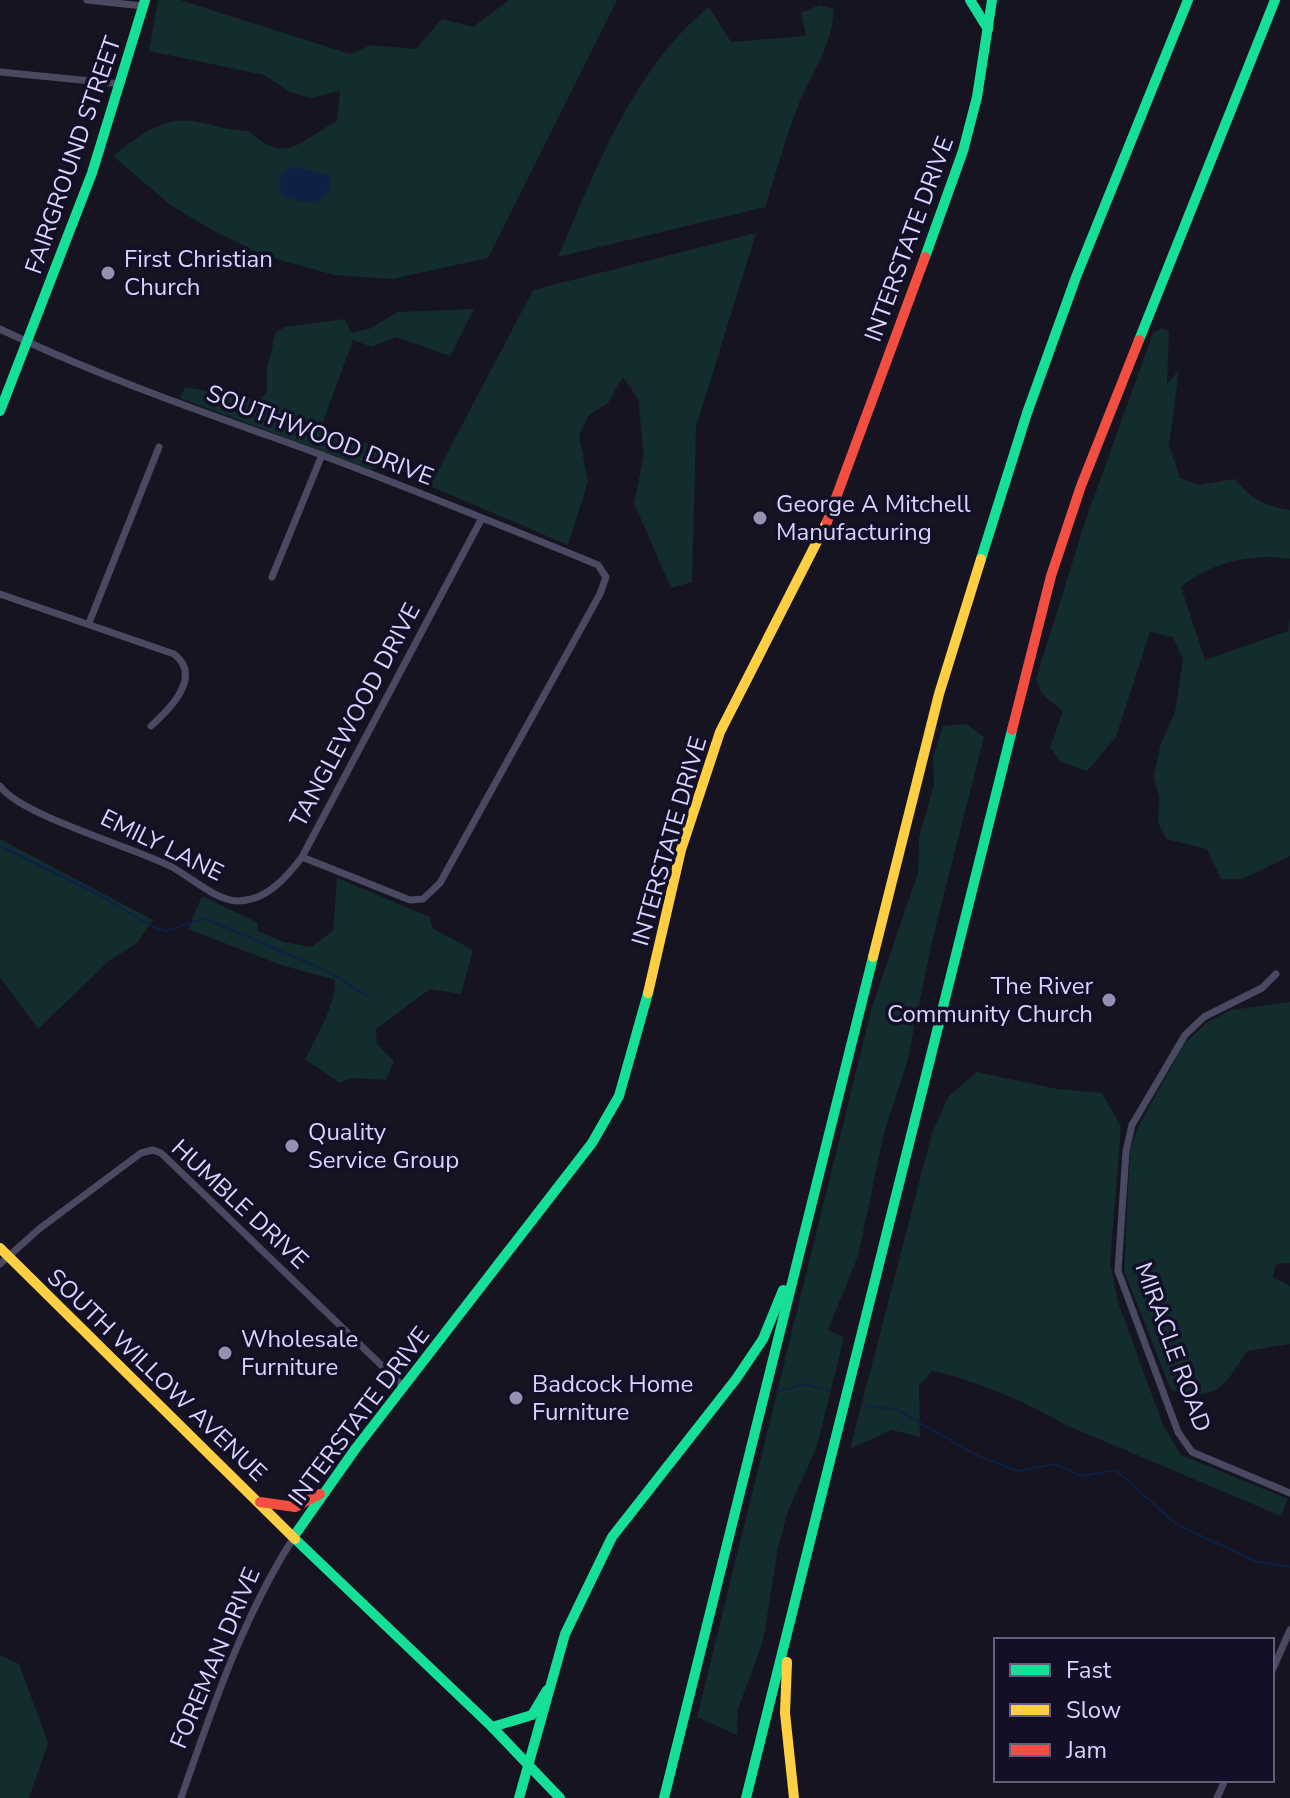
<svg xmlns="http://www.w3.org/2000/svg" width="1290" height="1798" viewBox="0 0 1290 1798" font-family="'Nunito Sans',sans-serif">
	<style>
		.green { fill: #132c2d }
		.water { fill: #0d2144 }
		.lines { fill: none; stroke-linecap: round; stroke-linejoin: round }
		.stream { stroke: #0d2144; stroke-width: 2 }
		.street { stroke: #4a4962; stroke-width: 7 }
		.fast { stroke: #16e098; stroke-width: 10 }
		.slow { stroke: #ffcf43; stroke-width: 10 }
		.jam { stroke: #f24e42; stroke-width: 10 }
		.poi-dot { fill: #9591b1; stroke: #130f26; stroke-width: 3 }
		.labels { text-anchor: middle; dominant-baseline: central; stroke-width: 7; stroke-linejoin: round; paint-order: stroke }
		.street-label { font-size: 24px; fill: #d9d4ff; stroke: #130f26 }
		.poi-label { font-size: 24px; fill: #d9d4ff; stroke: #130f26; text-anchor: start }
	</style>
	<rect width="100%" height="100%" fill="#161421"/>
	<g class="green">
		<path d="M158 0H180L350 54 371 45 416 49 442 19 473 27 509 0H617L488 258 392 279 334 275 263 255 212 230 169 204 113 156C136 138 161 117 193 121 212 124 229 131 249 131 285 166 300 141 337 121L340 91 310 98 290 92 264 75 149 51Z"/>
		<path d="M819 5 834 9C831 51 812 70 798 106 785 139 776 174 765 207L558 257C596 170 633 68 709 7L731 42 806 36 801 13Z"/>
		<polygon points="756,233 696,427 692,582 671,588 634,503 644,455 638,399 623,377 608,403 589,415 579,435 588,481 568,545 430,486 533,290"/>
		<polygon points="474,309 450,356 396,337 372,347 353,340 321,427 382,449 372,470 180,398 185,387 259,400 267,391 267,368 276,332 285,327 345,319 351,333 369,329 398,312"/>
		<path d="M1162 328 1169 331 1167 384 1179 370 1169 445 1180 478 1198 485 1235 479C1251 499 1265 506 1290 510V559C1253 552 1210 563 1181 587L1205 660 1288 631 1290 616V856L1242 879H1221L1207 849 1166 839 1158 822 1159 797 1154 777 1160 746 1175 712 1183 660 1173 637 1150 632 1116 737 1087 771 1061 762 1050 748 1063 711 1042 694 1036 679 1086 519 1153 333Z"/>
		<polygon points="966,724 984,737 933,937 907,1062 884,1133 858,1256 828,1330 844,1337 817,1446 788,1511 778,1548 763,1641 738,1709 737,1735 697,1717 872,1007 918,873 919,838 934,785 933,757 943,726"/>
		<polygon points="0,839 153,920 137,943 109,961 38,1029 0,977"/>
		<path d="M337 878 430 917 432 928 473 950 461 994 430 989 376 1029 377 1044 394 1061 386 1080 352 1078 340 1083 305 1059C317 1035 335 1007 335 980L281 965 188 929 202 896 258 923V931L284 942 311 947 333 931Z"/>
		<path d="M1290 1002V1263L1276 1264 1273 1277 1290 1286V1344L1247 1351C1224 1387 1216 1403 1171 1390L1124 1271 1130 1152 1137 1129 1184 1044 1206 1023 1231 1010Z"/>
		<path d="M977 1072 1057 1089 1102 1093 1121 1127 1110 1262 1118 1302 1163 1425 1181 1455 1288 1499 1281 1516 1066 1425C1030 1404 973 1379 932 1371L919 1386 920 1437 892 1430 850 1449 932 1133 948 1097Z"/>
		<polygon points="0,1655 19,1664 48,1743 29,1798 0,1798"/>
	</g>
	<path class="water" d="M299 167 330 176C330 210 305 203 281 196L280 179 286 170Z"/>
	<g class="lines">
		<g class="stream">
			<polyline points="0,846 98,894 153,927 166,931 204,918 327,971 369,997"/>
			<polyline points="776,1392 805,1384 829,1391"/>
			<polyline points="867,1406 896,1409 976,1455 1018,1471 1054,1464 1083,1476 1116,1470 1176,1524 1255,1561 1290,1567"/>
		</g>
		<g class="street">
			<polyline points="87,0 143,6"/>
			<polyline points="0,72 121,84"/>
			<path d="M0 329C100 377 206 413 311 451 407 487 503 526 598 565L606 577 600 594 440 883 423 899 410 900 302 857 482 518"/>
			<polyline points="272,577 322,455"/>
			<path d="M0 594 174 654C203 676 170 709 151 726"/>
			<polyline points="89,623 159,447"/>
			<path d="M0 786C21 816 134 847 172 867 192 878 215 900 238 901 266 901 287 877 302 857"/>
			<polyline points="1276,974 1262,988 1204,1017 1185,1035 1132,1125 1126,1151 1118,1271 1178,1432 1192,1452 1290,1493"/>
			<polyline points="0,1264 39,1229 141,1153 153,1150 161,1153 404,1387"/>
			<polyline points="1272,1671 1290,1630"/>
			<path d="M181 1798C212 1709 243 1616 294 1537"/>
			<polyline points="1217,1798 1225,1780"/>
		</g>
		<g class="fast">
			<polyline points="970,0 988,29"/>
			<polyline points="925,257 963,151 977,97 992,0"/>
			<polyline points="1139,340 1275,0"/>
			<polyline points="0,411 92,173 145,0"/>
			<polyline points="981,559 1027,413 1076,277 1188,0"/>
			<polyline points="294,1536 356,1448 592,1143 619,1096 648,993"/>
			<polyline points="295,1539 492,1727 560,1798"/>
			<polyline points="492,1727 532,1715 547,1690"/>
			<polyline points="519,1798 565,1634 612,1537 736,1379 763,1339 783,1290"/>
			<polyline points="664,1798 873,957"/>
			<polyline points="746,1798 1012,730"/>
		</g>
		<g class="slow">
			<polyline points="873,957 939,694 981,559"/>
			<polyline points="648,993 681,850 720,732 827,522"/>
			<polyline points="0,1248 295,1539"/>
			<polyline points="787,1662 785,1713 794,1798"/>
		</g>
		<g class="jam">
			<polyline points="827,522 925,257"/>
			<polyline points="1012,730 1051,576 1081,486 1139,340"/>
			<polyline points="260,1502 295,1507 320,1494"/>
		</g>
	</g>
	<g class="poi-dot">
		<circle cx="108" cy="273" r="8"/>
		<circle cx="760" cy="518" r="8"/>
		<circle cx="1109" cy="1000" r="8"/>
		<circle cx="292" cy="1146" r="8"/>
		<circle cx="225" cy="1353" r="8"/>
		<circle cx="516" cy="1398" r="8"/>
	</g>
	<g class="labels">
		<g class="street-label">
			<text transform="translate(73 155) rotate(-71)">FAIRGROUND STREET</text>
			<text transform="translate(909 239) rotate(-70)">INTERSTATE DRIVE</text>
			<text transform="translate(320 435) rotate(21)">SOUTHWOOD DRIVE</text>
			<text transform="translate(355 715) rotate(-62)">TANGLEWOOD DRIVE</text>
			<text transform="translate(669 841) rotate(-74)">INTERSTATE DRIVE</text>
			<text transform="translate(162 845) rotate(26)">EMILY LANE</text>
			<text transform="translate(240 1204) rotate(43)">HUMBLE DRIVE</text>
			<text transform="translate(1173 1347) rotate(70)">MIRACLE ROAD</text>
			<text transform="translate(157 1375) rotate(44)">SOUTH WILLOW AVENUE</text>
			<text transform="translate(359 1416) rotate(-53)">INTERSTATE DRIVE</text>
			<text transform="translate(215 1658) rotate(-67)">FOREMAN DRIVE</text>
		</g>
		<g class="poi-label">
			<text x="124" y="259">First Christian<tspan x="124" dy="28">Church</tspan></text>
			<text x="776" y="504">George A Mitchell<tspan x="776" dy="28">Manufacturing</tspan></text>
			<text x="1093" y="986" text-anchor="end">The River<tspan x="1093" dy="28">Community Church</tspan></text>
			<text x="308" y="1132">Quality<tspan x="308" dy="28">Service Group</tspan></text>
			<text x="241" y="1339">Wholesale<tspan x="241" dy="28">Furniture</tspan></text>
			<text x="532" y="1384">Badcock Home<tspan x="532" dy="28">Furniture</tspan></text>
		</g>
	</g>
	<rect x="994" y="1638" width="280" height="144" fill="#130f26" stroke="#625e7d" stroke-width="2"/>
	<rect x="1010" y="1664" width="40" height="12" fill="#16e098" stroke="#625e7d" stroke-width="2"/>
	<text x="1066" y="1678" font-size="24" fill="#d9d4ff">Fast</text>
	<rect x="1010" y="1704" width="40" height="12" fill="#ffcf43" stroke="#625e7d" stroke-width="2"/>
	<text x="1066" y="1718" font-size="24" fill="#d9d4ff">Slow</text>
	<rect x="1010" y="1744" width="40" height="12" fill="#f24e42" stroke="#625e7d" stroke-width="2"/>
	<text x="1066" y="1758" font-size="24" fill="#d9d4ff">Jam</text>
</svg>
